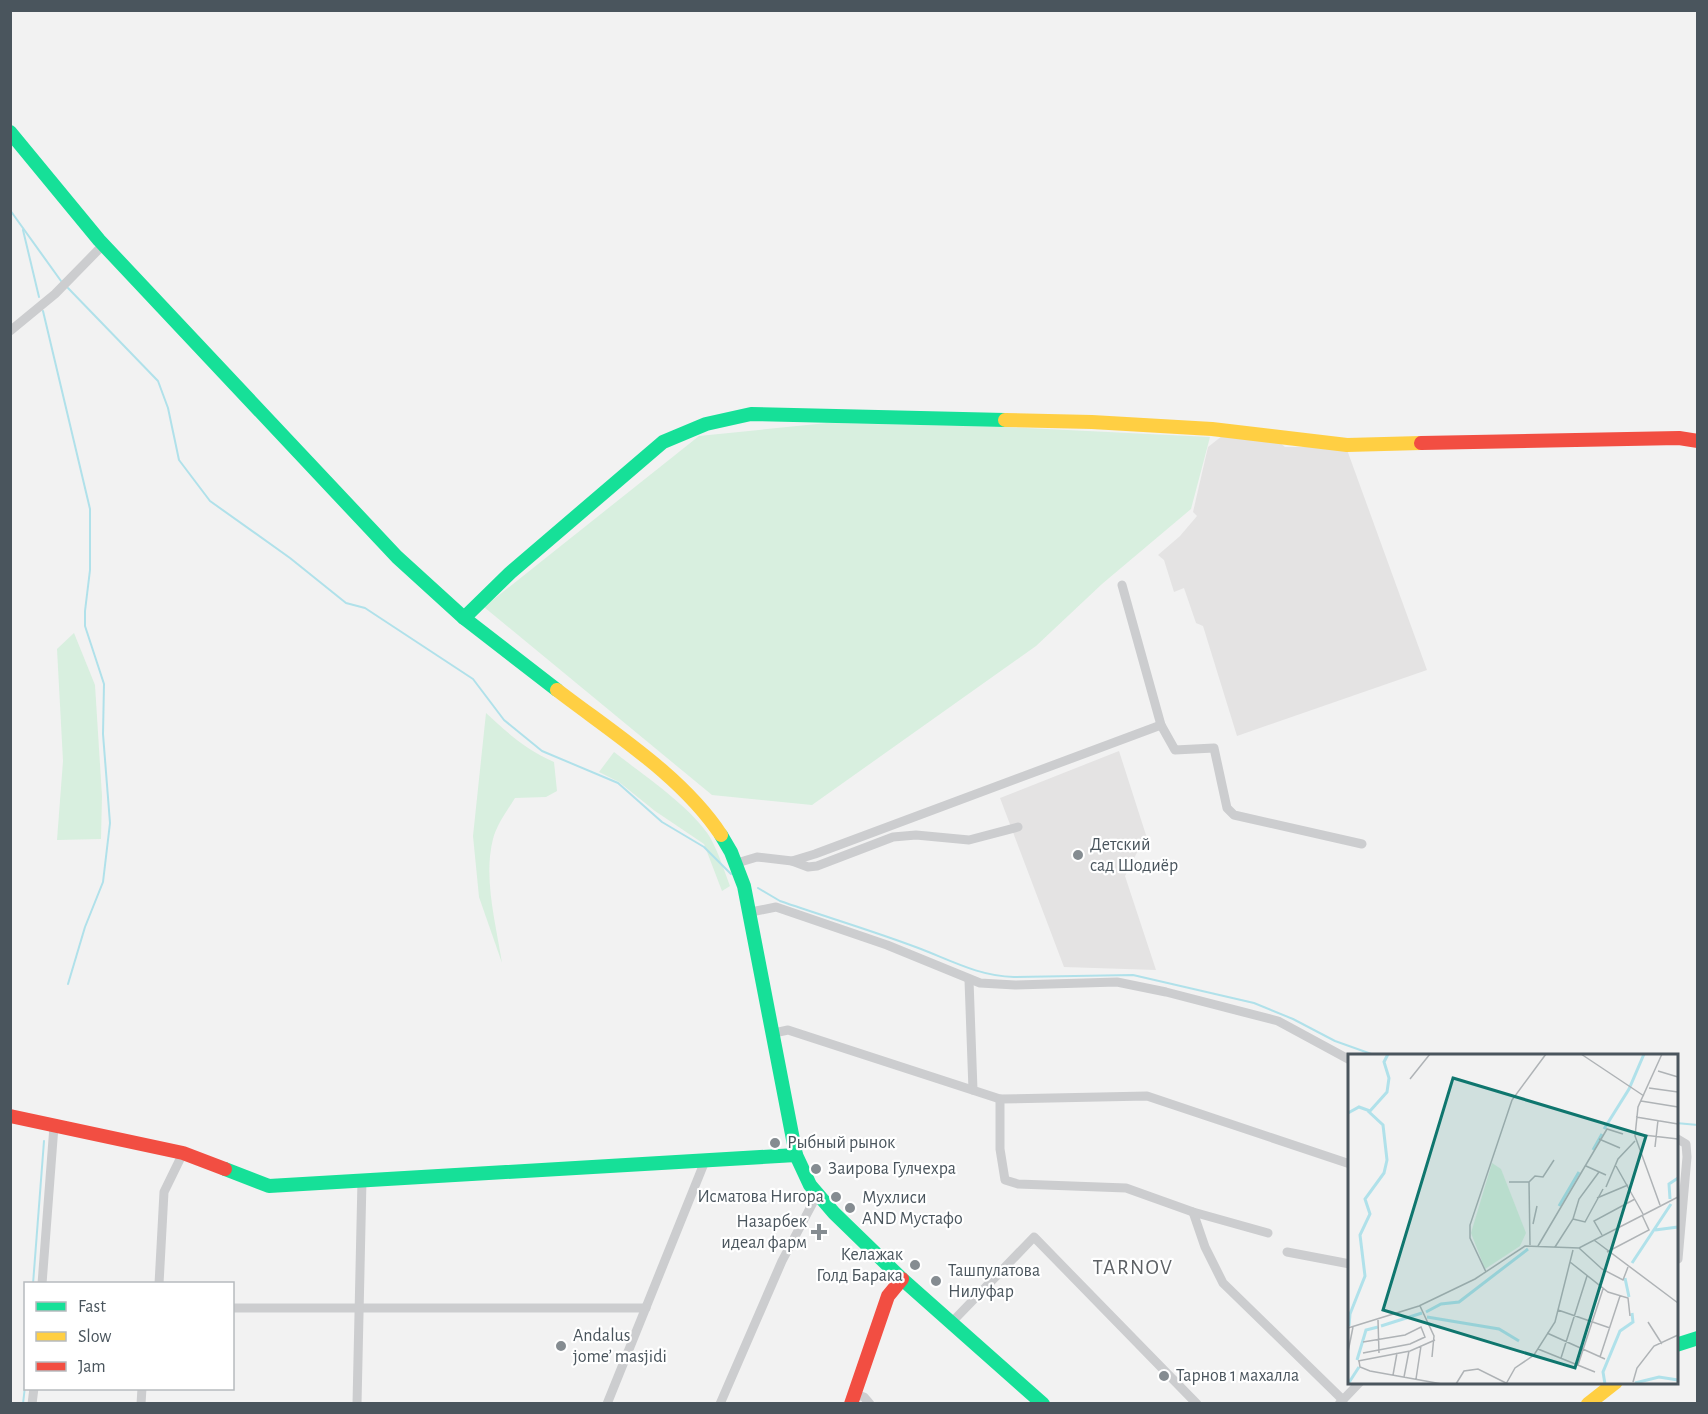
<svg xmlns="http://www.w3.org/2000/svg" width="1708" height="1414" viewBox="0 0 1708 1414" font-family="'Alegreya Sans',sans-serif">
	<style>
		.education { fill: #e4e3e3 }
		.green { fill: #d8efdf }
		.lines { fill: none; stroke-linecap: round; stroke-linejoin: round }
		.stream { stroke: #b0e1ea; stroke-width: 2 }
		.street { stroke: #cccdcf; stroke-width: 9 }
		.fast { stroke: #16e098; stroke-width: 14 }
		.slow { stroke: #ffcf43; stroke-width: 14 }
		.jam { stroke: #f24e42; stroke-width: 14 }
		.poi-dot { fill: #858c91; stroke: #fff; stroke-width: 2 }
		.labels { text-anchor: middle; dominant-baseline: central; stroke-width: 4.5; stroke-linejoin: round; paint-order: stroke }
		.poi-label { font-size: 18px; fill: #4a555d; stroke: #fff; text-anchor: start }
		.quarter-label { font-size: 21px; letter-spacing: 1.5px; fill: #5d6165; stroke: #fff }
		.inset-river { fill: none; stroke: #b0e1ea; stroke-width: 3 }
		.inset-road { fill: none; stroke: #afb3b6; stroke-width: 1.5 }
		.view { fill: #0f766e; fill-opacity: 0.15; stroke: #0f766e; stroke-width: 3 }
		.inset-edge { fill: none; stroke: #4a555d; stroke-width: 3 }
	</style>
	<rect width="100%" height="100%" fill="#f2f2f2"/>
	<g class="education">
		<polygon points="1222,436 1279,442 1285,447 1346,447 1427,670 1237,736 1203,626 1196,623 1184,588 1174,592 1164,560 1158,555 1180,536 1197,516 1193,512 1208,447"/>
		<polygon points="1119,751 1146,835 1125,876 1156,970 1064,967 1000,798"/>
	</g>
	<g class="green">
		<polygon points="827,423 1005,427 1210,437 1191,509 1102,584 1036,646 812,805 712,795 484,607 699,436"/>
		<polygon points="74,633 95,685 102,796 101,839 57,840 63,761 57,649"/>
		<path d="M486 713C509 734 525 749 554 762L557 791 546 797 515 798C507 811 497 824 493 839 483 878 496 924 502 963L479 897 473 836Z"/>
		<path d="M614 752C642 774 694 809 711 839 719 854 724 870 730 886L722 891 704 844 655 811 619 782 599 772Z"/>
	</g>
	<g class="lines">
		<g class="stream">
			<polyline points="10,210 61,281"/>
			<polyline points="23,230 39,297"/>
			<polyline points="68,288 158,381 168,408 179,460 210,501 290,558 346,603 365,608 473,679 504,720 542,751 618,783 662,822 704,847 731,874"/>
			<polyline points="43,311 90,509 90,570 85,611 85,626 104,684 103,734 110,823 103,882 85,927 68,984"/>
			<path d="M758 888 780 901C826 917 874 931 921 949 952 961 979 976 1014 977L1133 975 1254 1003 1293 1019 1335 1041 1377 1056"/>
			<polyline points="1676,1123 1698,1125"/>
			<polyline points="33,1284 44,1141"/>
			<polyline points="23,1404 26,1377"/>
		</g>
		<g class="street">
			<polyline points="10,331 55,294 103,245"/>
			<polyline points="1122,585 1161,725 1175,750 1214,748 1227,808 1234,815 1362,844"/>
			<polyline points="792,861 808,867 817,866 893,837 916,835 969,840 1018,827"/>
			<polyline points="737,863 757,857 792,861 815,854 1161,725"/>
			<polyline points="751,912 776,907 887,945 980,983 1015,985 1117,982 1166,992 1278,1021 1350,1060"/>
			<polyline points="969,980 973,1090"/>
			<polyline points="774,1033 788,1030 1000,1099 1147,1096 1350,1164"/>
			<polyline points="1000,1099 1000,1149 1005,1180 1018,1184 1126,1188 1193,1212 1268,1233"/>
			<polyline points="1676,1138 1686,1144 1687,1157 1678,1259"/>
			<polyline points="1193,1212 1205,1247 1223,1283 1343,1400"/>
			<polyline points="1287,1252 1350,1264"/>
			<polyline points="42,1284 54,1126"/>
			<polyline points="159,1284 164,1192 183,1153"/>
			<polyline points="232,1308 646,1308"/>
			<polyline points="952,1322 1034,1237 1197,1404"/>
			<polyline points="854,1394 864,1397 870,1404"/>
			<polyline points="32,1404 34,1388"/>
			<polyline points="141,1404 142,1388"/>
			<polyline points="357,1404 362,1180"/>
			<polyline points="607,1404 705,1161"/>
			<polyline points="720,1404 782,1261 817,1195"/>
			<polyline points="1339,1404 1360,1382"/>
		</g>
		<g class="fast">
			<polyline points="10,132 99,240 397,557 464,618 557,690"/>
			<polyline points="464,618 510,573 663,442 706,424 751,414 1005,420"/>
			<polyline points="721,835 731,852 744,886 796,1155 810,1185 834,1213 902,1279 1043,1404"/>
			<polyline points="225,1169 269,1186 796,1155"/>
			<polyline points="1676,1345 1698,1338"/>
		</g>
		<g class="slow">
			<polyline points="1005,420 1092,422 1212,429 1347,445 1421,443"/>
			<path d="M557 690C613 733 682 776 721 835"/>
			<polyline points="1588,1404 1616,1382"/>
		</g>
		<g class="jam">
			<polyline points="1421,443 1679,438 1698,441"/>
			<polyline points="10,1116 183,1153 225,1169"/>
			<polyline points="851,1404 888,1296 902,1279"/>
		</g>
	</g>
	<g class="poi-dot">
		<circle cx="1078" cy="855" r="6"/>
		<circle cx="775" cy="1143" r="6"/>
		<circle cx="816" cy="1169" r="6"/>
		<circle cx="836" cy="1197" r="6"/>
		<circle cx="850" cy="1208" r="6"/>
		<path d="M816 1223h6v6h6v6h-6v6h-6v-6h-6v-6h6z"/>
		<circle cx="915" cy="1265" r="6"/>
		<circle cx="936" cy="1281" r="6"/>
		<circle cx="561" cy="1346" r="6"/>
		<circle cx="1164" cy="1376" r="6"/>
	</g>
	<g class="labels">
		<g class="poi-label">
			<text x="1090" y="845">Детский<tspan x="1090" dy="21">сад Шодиёр</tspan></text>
			<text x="787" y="1143">Рыбный рынок</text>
			<text x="828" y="1169">Заирова Гулчехра</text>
			<text x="824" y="1197" text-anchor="end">Исматова Нигора</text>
			<text x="862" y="1198">Мухлиси<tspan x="862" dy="21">AND Мустафо</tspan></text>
			<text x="807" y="1222" text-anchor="end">Назарбек<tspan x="807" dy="21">идеал фарм</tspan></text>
			<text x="903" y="1255" text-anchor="end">Келажак<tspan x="903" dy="21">Голд Барака</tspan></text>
			<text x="948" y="1271">Ташпулатова<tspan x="948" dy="21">Нилуфар</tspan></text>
			<text x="573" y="1336">Andalus<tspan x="573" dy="21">jome’ masjidi</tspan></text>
			<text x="1176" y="1376">Тарнов 1 махалла</text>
		</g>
		<g class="quarter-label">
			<text x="1133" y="1267">TARNOV</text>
		</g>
	</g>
	<g transform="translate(1348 1054)">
		<rect width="330" height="330" fill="#f2f2f2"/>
		<path d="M144 109 153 115 178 179 172 192 137 215 123 179Z" fill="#d8efdf"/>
		<path class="inset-river" d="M0 59 11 53 22 57 39 38 41 24 36 8 40 0M256 75 281 35 296 0M245 96 254 80M322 145 321 130 330 124M211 152 231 118M307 176 330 173M284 209 323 150M277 224 281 243M78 258 93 250 111 248 180 195M79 263 151 275 171 287M1 272 2 260 17 222 12 181 22 160 17 145 36 119 39 106 35 71 20 57M33 272 74 259M9 306 18 276 30 273M287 329 311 323 330 326M0 330 11 313M257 330 255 318 272 277 285 268 284 259"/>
		<path class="inset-road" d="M233 0 296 42M310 17 330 23M62 25 82 0M301 34 330 38M293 47 330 53M288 63 330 70M287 80 330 85M251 85 272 94M307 93 310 66M238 112 258 121M268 112 295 160M161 128H181L187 122 195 123 206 106M181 128 182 191M258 133 270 105 287 87M249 144 280 131M312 151 287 82 290 53 314 0M225 165 237 168 255 135M185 170 189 152M254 181 246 167 287 145M246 186 330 249M190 192 259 75 275 80M207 193 225 165 231 145 251 118M231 194 254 215 275 226 280 213M259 198 301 176 294 161M222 208 260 238 280 244 282 262M138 218 122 184V171L164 46 198 0M72 252 86 282 84 303M210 256 262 274M30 266 31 299M300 268 314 290M0 274 71 252 127 225 177 192 231 194 330 143M199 279 257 305M190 295 247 318M0 298 5 273M15 299 62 290 77 283 73 273 57 281 15 288M252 303 272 242M213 304 239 222M10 307 62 297 87 286M11 307 12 313 22 317 94 330M230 311 255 235M45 321 49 299M56 323 61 297M68 325 73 292M285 328 289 314 306 292 330 281M108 330 116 317 130 315 158 329M158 330 167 314 186 301 207 268 225 196"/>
		<path class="view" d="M105 24 298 82 227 314 35 256Z"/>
		<rect width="330" height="330" class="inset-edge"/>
	</g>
	<rect width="1708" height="1414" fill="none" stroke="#4a555d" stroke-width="24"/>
	<rect x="24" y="1282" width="210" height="108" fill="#ffffff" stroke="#b7bbbe" stroke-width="1.5"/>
	<rect x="36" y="1302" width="30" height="9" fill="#16e098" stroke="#b7bbbe" stroke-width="1.5"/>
	<text x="78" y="1312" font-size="18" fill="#4a555d">Fast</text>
	<rect x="36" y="1332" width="30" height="9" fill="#ffcf43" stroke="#b7bbbe" stroke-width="1.5"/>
	<text x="78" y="1342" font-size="18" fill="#4a555d">Slow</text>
	<rect x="36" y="1362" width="30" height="9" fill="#f24e42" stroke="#b7bbbe" stroke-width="1.5"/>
	<text x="78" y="1372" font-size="18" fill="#4a555d">Jam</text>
</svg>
